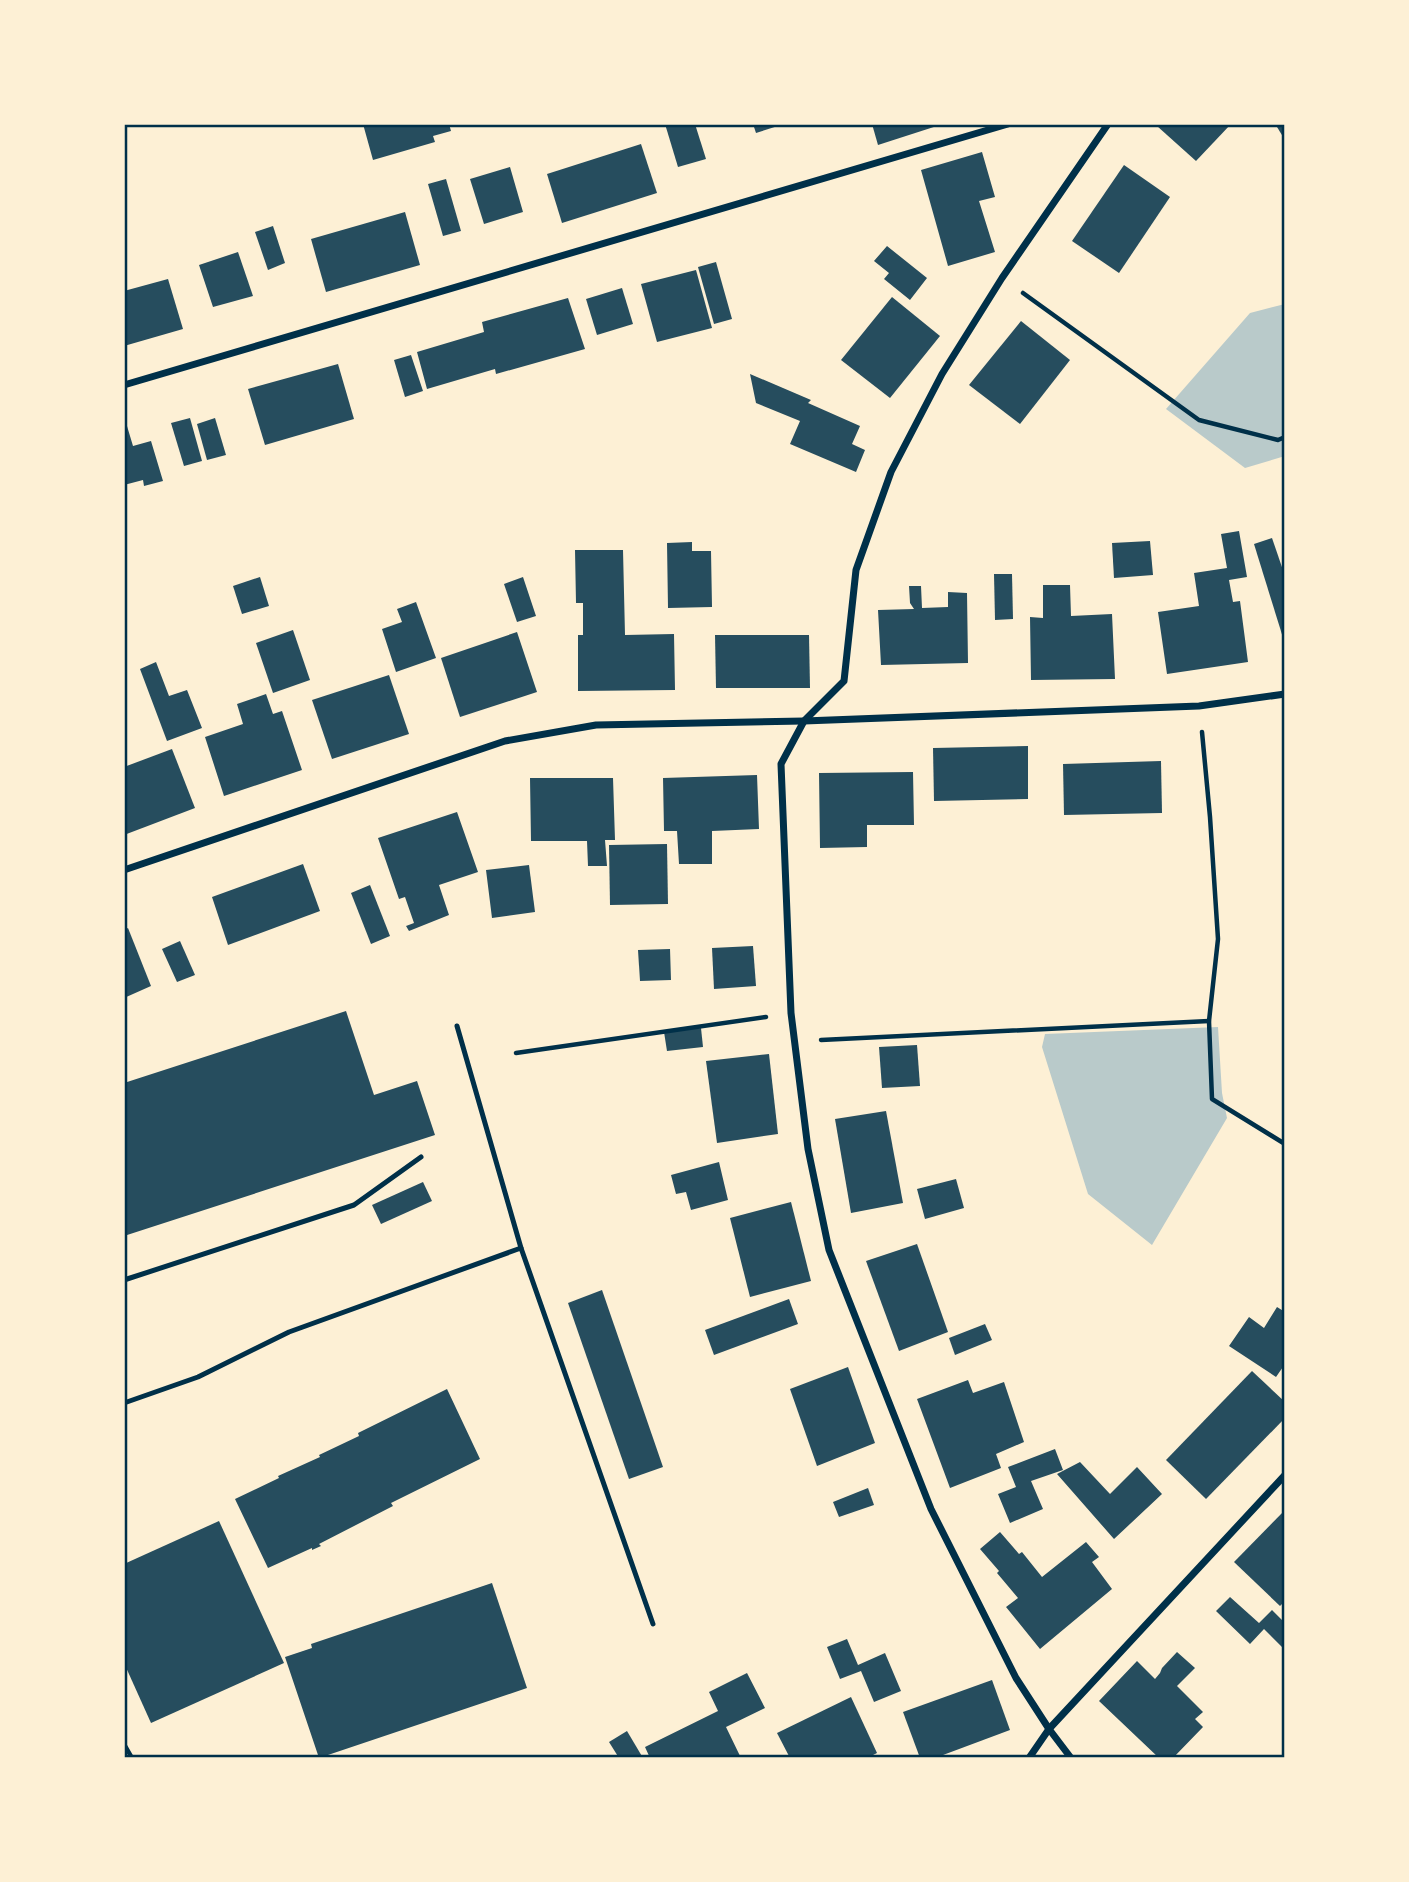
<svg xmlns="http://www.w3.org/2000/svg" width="1409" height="1882" viewBox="0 0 1409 1882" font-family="'IBM Plex Sans',sans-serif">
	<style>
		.green { fill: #b9caca }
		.building { fill: #264d5e }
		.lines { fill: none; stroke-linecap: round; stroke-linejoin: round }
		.path { stroke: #003049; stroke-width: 4.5 }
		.service { stroke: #003049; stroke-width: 5 }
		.minor { stroke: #003049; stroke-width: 7 }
		.neatline { fill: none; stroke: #003049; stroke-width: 2.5 }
	</style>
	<rect width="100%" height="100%" fill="#fdf0d5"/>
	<g class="green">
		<polygon points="1285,304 1285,456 1245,468 1166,409 1250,313"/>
		<polygon points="1218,1027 1222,1093 1227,1118 1152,1245 1088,1194 1042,1047 1045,1034"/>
	</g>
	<g class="building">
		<polygon points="363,124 449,124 451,131 433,136 435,142 373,160"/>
		<polygon points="665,124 695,124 706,159 678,167"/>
		<polygon points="753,124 781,124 781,125 756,133"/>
		<polygon points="872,124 940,124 940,125 878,145"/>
		<polygon points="1158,124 1231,124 1196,161 1157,126"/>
		<polygon points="1281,124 1285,124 1285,140 1277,127"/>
		<polygon points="641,144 657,193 562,223 547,174"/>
		<polygon points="982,152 995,197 979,201 995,252 948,266 921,170"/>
		<polygon points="1124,165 1170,197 1119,273 1072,241"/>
		<polygon points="510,167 523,212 484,224 470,179"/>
		<polygon points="446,179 461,231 443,236 428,184"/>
		<polygon points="405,212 420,265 326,292 311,239"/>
		<polygon points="273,226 285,263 268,270 255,232"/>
		<polygon points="887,246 927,278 910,300 884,279 889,273 874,261"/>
		<polygon points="238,252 253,296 213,307 199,265"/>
		<polygon points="716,262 732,319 714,324 698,267"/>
		<polygon points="696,270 712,328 657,342 641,284"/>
		<polygon points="168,279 183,329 124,346 124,291"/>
		<polygon points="622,288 633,324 597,335 586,299"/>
		<polygon points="892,297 940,336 890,398 841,360"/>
		<polygon points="568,298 585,349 496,374 495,369 427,389 417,352 484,332 482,322"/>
		<polygon points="1021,321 1070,360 1020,424 969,385"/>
		<polygon points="411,355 423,391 405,397 394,360"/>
		<polygon points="338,364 354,419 265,445 248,389"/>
		<polygon points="750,374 811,400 808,403 860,426 852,444 865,450 856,472 790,444 800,421 756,403"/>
		<polygon points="190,418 202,461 184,466 171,423"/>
		<polygon points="215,418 226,455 207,460 197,424"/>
		<polygon points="127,426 133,446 151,441 163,481 144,486 143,480 124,485 124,427"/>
		<polygon points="1239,531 1247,577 1229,580 1233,602 1240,601 1248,662 1167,674 1158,612 1199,606 1194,573 1227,568 1221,534"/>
		<polygon points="1272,538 1285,576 1284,641 1254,544"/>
		<polygon points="1150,541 1153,575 1114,578 1112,543"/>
		<polygon points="692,542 692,551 711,551 712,607 668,608 667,543"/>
		<polygon points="575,550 623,550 625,635 674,634 675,690 578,691 578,635 583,635 583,603 576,603"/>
		<polygon points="994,574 1012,574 1013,619 995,620"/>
		<polygon points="260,577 269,606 242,614 233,586"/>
		<polygon points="523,577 536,616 517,622 504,584"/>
		<polygon points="1043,585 1070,585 1071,616 1112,614 1115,679 1031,680 1030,617 1043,618"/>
		<polygon points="909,586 921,586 922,608 948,607 948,592 967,593 968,663 881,665 878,610 914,609 910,603"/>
		<polygon points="416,602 436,658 396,672 382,629 402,622 397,609"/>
		<polygon points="293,630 310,680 273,693 256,643"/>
		<polygon points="517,632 537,692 460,717 441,658"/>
		<polygon points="715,635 809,635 810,688 716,688"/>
		<polygon points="156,662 169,696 187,690 202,728 167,741 140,669"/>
		<polygon points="389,675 409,734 332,759 312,700"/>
		<polygon points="266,694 273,714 282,711 302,770 224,796 205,737 243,724 237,704"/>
		<polygon points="1028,746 1028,799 934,801 933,748"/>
		<polygon points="172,749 195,808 124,835 124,767"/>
		<polygon points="1161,761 1162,813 1064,815 1063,764"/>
		<polygon points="913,772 914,825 867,825 867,847 820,848 819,773"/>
		<polygon points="757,775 759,829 712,831 712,864 679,864 677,831 664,831 663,778"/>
		<polygon points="530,778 613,778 615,840 605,840 607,866 588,866 587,841 531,841"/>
		<polygon points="457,812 478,872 439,885 449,915 409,931 406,926 414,923 405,897 399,899 378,838"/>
		<polygon points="667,844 668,904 610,905 609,845"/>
		<polygon points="303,864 320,911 228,945 212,897"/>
		<polygon points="529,865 535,912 492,918 486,870"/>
		<polygon points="370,885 390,936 371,944 351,893"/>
		<polygon points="128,928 151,986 124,998 124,930"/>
		<polygon points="180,941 195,975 177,982 162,949"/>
		<polygon points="753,946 756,986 714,989 712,948"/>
		<polygon points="670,949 671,980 640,981 638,950"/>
		<polygon points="346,1011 374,1095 417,1081 435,1135 124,1236 124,1083"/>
		<polygon points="701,1028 703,1047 667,1051 664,1032"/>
		<polygon points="917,1045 920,1086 882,1088 879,1047"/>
		<polygon points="769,1054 778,1134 717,1143 706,1061"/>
		<polygon points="886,1111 903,1203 851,1213 835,1119"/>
		<polygon points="719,1162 728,1200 691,1210 686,1192 676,1194 671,1175"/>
		<polygon points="956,1179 964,1208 925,1219 917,1189"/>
		<polygon points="423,1182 432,1201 381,1224 372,1205"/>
		<polygon points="791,1202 811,1281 750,1297 730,1218"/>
		<polygon points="917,1244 948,1332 899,1351 866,1261"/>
		<polygon points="602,1290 663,1467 629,1479 568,1303"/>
		<polygon points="789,1299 798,1324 714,1355 705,1330"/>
		<polygon points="1277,1307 1285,1312 1285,1364 1276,1377 1229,1346 1249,1317 1264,1328"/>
		<polygon points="985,1324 992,1340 955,1355 949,1338"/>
		<polygon points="848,1367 875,1443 817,1466 790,1389"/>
		<polygon points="1252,1371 1285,1402 1285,1418 1206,1499 1166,1460"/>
		<polygon points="968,1380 973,1393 1004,1382 1024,1442 996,1454 1001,1468 950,1488 917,1399"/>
		<polygon points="447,1389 480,1459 391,1503 393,1506 319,1544 321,1546 312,1550 312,1548 268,1568 235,1499 279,1478 278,1476 320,1457 319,1455 359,1436 358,1433"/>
		<polygon points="1055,1449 1063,1470 1031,1481 1043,1509 1010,1523 998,1494 1016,1487 1008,1467"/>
		<polygon points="1080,1462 1110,1494 1137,1467 1162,1494 1114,1539 1057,1474"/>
		<polygon points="868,1488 874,1505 839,1517 833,1502"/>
		<polygon points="1285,1510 1285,1601 1280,1606 1234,1562"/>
		<polygon points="219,1521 284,1663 151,1723 124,1663 124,1564"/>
		<polygon points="1000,1532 1019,1554 1022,1552 1042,1577 1086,1542 1099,1557 1092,1562 1112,1589 1040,1649 1006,1607 1018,1598 997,1573 999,1571 980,1549"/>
		<polygon points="492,1583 527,1688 319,1758 285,1657 312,1648 311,1644"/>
		<polygon points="1230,1597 1259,1623 1272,1610 1285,1623 1285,1650 1264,1629 1250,1644 1216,1611"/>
		<polygon points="847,1639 858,1665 885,1653 901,1691 874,1702 861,1671 840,1679 827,1647"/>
		<polygon points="1177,1652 1195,1668 1177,1686 1203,1712 1195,1719 1203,1727 1173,1758 1159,1758 1099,1701 1137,1661 1155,1679 1160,1673 1162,1668"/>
		<polygon points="747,1673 765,1708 726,1727 741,1758 650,1758 645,1747 718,1711 709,1692"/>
		<polygon points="992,1680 1010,1730 935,1758 920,1758 903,1712"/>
		<polygon points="851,1697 877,1753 867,1758 790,1758 777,1733"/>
		<polygon points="627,1731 643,1758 619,1758 609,1742"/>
	</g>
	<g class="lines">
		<g class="path">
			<polyline points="1023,293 1199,420 1278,440 1285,437"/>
			<polyline points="1202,732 1210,817 1218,939 1209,1021 1212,1099 1285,1144"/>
			<polyline points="821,1040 1209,1021"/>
			<polyline points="516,1053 766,1017"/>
			<polyline points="124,1744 132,1758"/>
		</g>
		<g class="service">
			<polyline points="457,1026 521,1248"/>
			<polyline points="124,1280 354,1205 421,1157"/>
			<polyline points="124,1403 198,1377 289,1332 521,1248 653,1624"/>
		</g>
		<g class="minor">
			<polyline points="124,385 1008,124"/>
			<polyline points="124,870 505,741 596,725 804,721 1199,706 1285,694"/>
			<polyline points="1029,1758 1049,1729 1285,1475"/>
			<polyline points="1071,1758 1049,1729 1016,1678 931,1509 829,1250 808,1149 791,1013 781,764 804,721 844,681 856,570 891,472 942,374 1002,278 1108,124"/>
		</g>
	</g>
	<rect width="1409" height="1882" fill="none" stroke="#fdf0d5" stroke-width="252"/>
	<rect x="126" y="126" width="1157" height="1630" class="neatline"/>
</svg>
